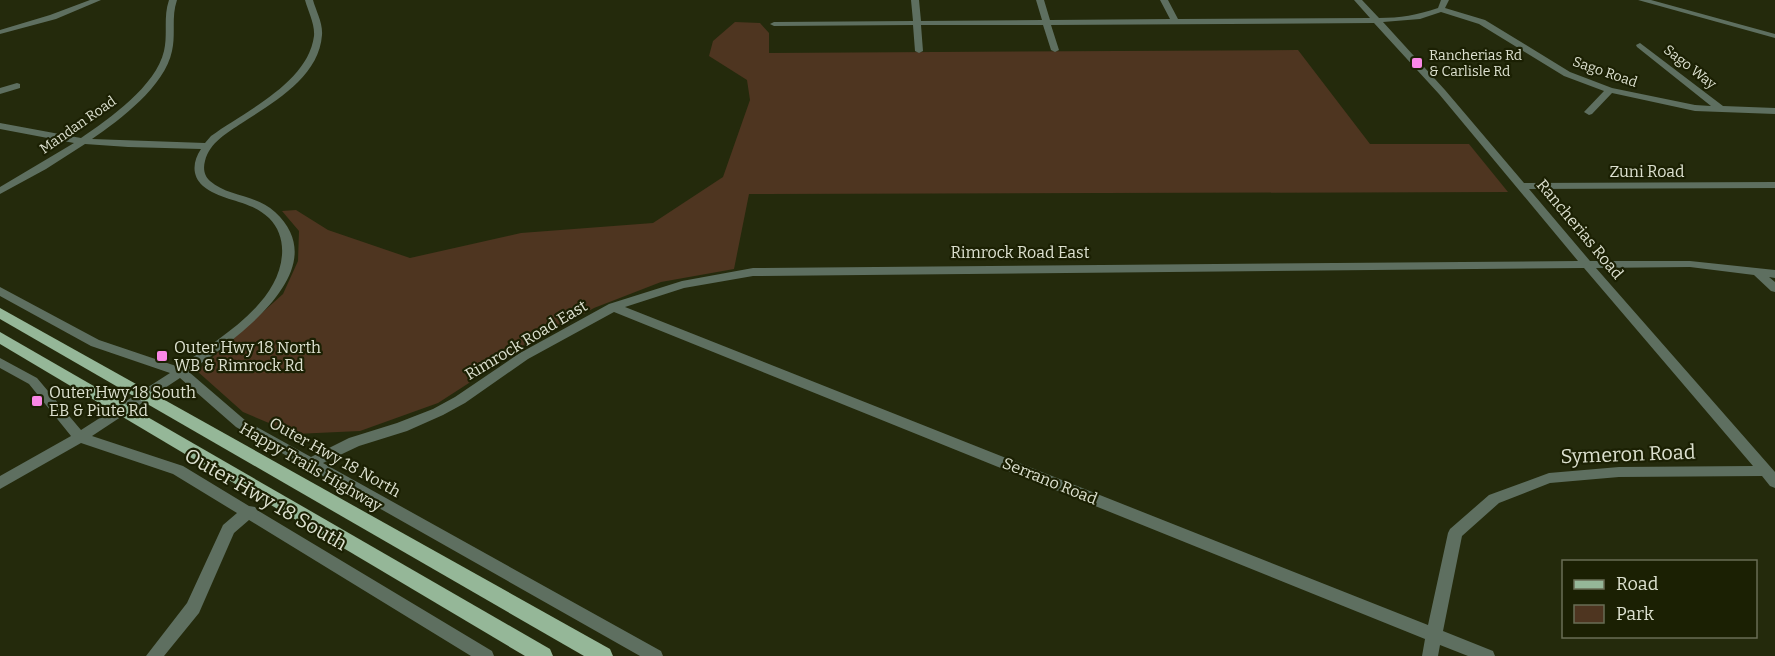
<svg xmlns="http://www.w3.org/2000/svg" width="1775" height="656" viewBox="0 0 1775 656" font-family="Bitter,serif">
	<style>
		.green { fill: #4e3520 }
		.lines { fill: none; stroke-linecap: round; stroke-linejoin: round }
		.minor { fill: #5e6f60; fill-rule: evenodd }
		.major { fill: #95b798; fill-rule: evenodd }
		.poi-dot { fill: #fa87e6; stroke: #1b2003; stroke-width: 2 }
		.labels { text-anchor: middle; dominant-baseline: central; stroke-width: 4.5; stroke-linejoin: round; paint-order: stroke }
		.far-poi-label { font-size: 14px; fill: #dde1d0; stroke: #1b2003; text-anchor: start }
		.far-street-label { font-size: 14px; fill: #dde1d0; stroke: #1b2003 }
		.street-label { font-size: 16px; fill: #dde1d0; stroke: #1b2003 }
		.poi-label { font-size: 16px; fill: #dde1d0; stroke: #1b2003; text-anchor: start }
		.near-street-label { font-size: 20px; fill: #dde1d0; stroke: #1b2003 }
	</style>
	<rect width="100%" height="100%" fill="#242a0c"/>
	<polygon class="green" points="735,22 760,23 769,33 769,53 1298,50 1370,144 1469,144 1508,192 749,194 734,269 661,282 594,308 523,348 438,403 360,431 295,434 243,412 197,371 283,294 298,261 299,231 282,211 296,210 328,230 410,258 521,233 653,223 723,177 750,100 747,80 709,56 713,41"/>
	<g class="lines">
		<g class="minor">
			<polygon points="90,0 101,0 56,19 0,34 0,30 50,15"/>
			<path d="M169 0H177C171 17 176 34 172 51 165 86 120 120 92 139L205 143 211 136C245 111 308 83 314 36 315 24 308 11 305 0H313C316 11 323 23 322 35 319 77 274 102 242 123 227 133 210 142 205 161 203 168 204 176 210 181 228 197 256 194 275 212 339 271 230 342 189 372L246 421 311 457 349 438 397 423 433 409 455 397 520 353 609 304 682 281 753 268 1578 261 1439 94 1374 23 1051 25 1059 50 1055 52 1051 50 1043 25H921L923 51 919 53 915 51 913 25 774 26 770 24 774 22 913 21 911 0H919L921 21 1042 20 1036 0H1044L1050 20 1170 19 1160 0H1168L1178 19 1370 18 1354 0H1362L1379 18C1400 18 1417 15 1438 8L1441 0H1449L1445 8 1485 20 1570 72 1612 88 1695 105 1711 106 1637 47 1636 45 1640 43 1723 106 1775 108V114L1695 111 1612 93 1592 114 1589 115 1584 112 1604 91 1564 76 1479 24 1441 12 1420 19 1383 22 1445 90 1524 183 1775 182V188L1529 189 1590 261H1690L1775 270V278L1769 277 1775 282V292L1771 291 1754 275 1690 267 1596 268 1775 472V488L1770 486 1762 476 1619 477 1550 483 1499 503 1462 536 1443 631 1493 651 1495 656H1468L1440 645 1438 656H1422L1425 639 614 312 528 359 465 403 443 415 407 431 359 446 323 463 661 651 663 656H640L236 427 180 378 92 436 183 466 249 506 255 507 257 510 492 651 494 656H471L249 520 234 533 199 613 164 656H146L187 603 223 525 237 513 173 474 81 443 0 489V476L71 436 29 384 0 368V358L37 378 81 430 170 373 91 346 0 296V287L99 340 179 367C216 340 278 306 282 255 283 241 279 228 269 218 249 199 222 202 203 186 191 175 193 161 201 149L128 147 85 144 46 169 0 194V187L74 143 0 129V123L81 138C109 119 156 86 164 51 168 34 163 17 169 0ZM1584 268 1753 466 1619 467 1549 473 1489 495 1450 529 1448 533 1428 625 625 307 684 288 753 276Z"/>
			<polygon points="1638,0 1651,0 1775,34 1775,38"/>
			<polygon points="17,83 20,84 20,88 0,94 0,88"/>
		</g>
		<g class="major">
			<polygon points="0,308 610,649 613,656 584,656 0,319"/>
			<polygon points="0,332 550,649 553,656 525,656 0,344"/>
		</g>
	</g>
	<g class="poi-dot">
		<rect x="1411" y="57" width="12" height="12" rx="3"/>
		<rect x="156" y="350" width="12" height="12" rx="3"/>
		<rect x="31" y="395" width="12" height="12" rx="3"/>
	</g>
	<g class="labels">
		<g class="far-poi-label">
			<text x="1429" y="55">Rancherias Rd<tspan x="1429" dy="16">&amp; Carlisle Rd</tspan></text>
		</g>
		<g class="far-street-label">
			<text transform="translate(1690 67) rotate(38)">Sago Way</text>
			<text transform="translate(1605 72) rotate(19)">Sago Road</text>
			<text transform="translate(78 125) rotate(-35)">Mandan Road</text>
		</g>
		<g class="street-label">
			<text x="1647" y="171">Zuni Road</text>
			<text transform="translate(1580 229) rotate(50)">Rancherias Road</text>
			<text x="1020" y="252">Rimrock Road East</text>
			<text transform="translate(526 340) rotate(-31)">Rimrock Road East</text>
			<text transform="translate(335 457) rotate(29)">Outer Hwy 18 North</text>
			<text transform="translate(311 467) rotate(30)">Happy Trails Highway</text>
			<text transform="translate(1050 481) rotate(22)">Serrano Road</text>
		</g>
		<g class="poi-label">
			<text x="174" y="347">Outer Hwy 18 North<tspan x="174" dy="18">WB &amp; Rimrock Rd</tspan></text>
			<text x="49" y="392">Outer Hwy 18 South<tspan x="49" dy="18">EB &amp; Piute Rd</tspan></text>
		</g>
		<g class="near-street-label">
			<text transform="translate(1628 454) rotate(-2)">Symeron Road</text>
			<text transform="translate(266 499) rotate(30)">Outer Hwy 18 South</text>
		</g>
	</g>
	<rect x="1562" y="560" width="195" height="78" fill="#1b2003" stroke="#696d55" stroke-width="1.5"/>
	<rect x="1574" y="580" width="30" height="9" fill="#95b798" stroke="#696d55" stroke-width="1.5"/>
	<text x="1616" y="590" font-size="18" fill="#dde1d0">Road</text>
	<rect x="1574" y="605" width="30" height="18" fill="#4e3520" stroke="#696d55" stroke-width="1.5"/>
	<text x="1616" y="620" font-size="18" fill="#dde1d0">Park</text>
</svg>
